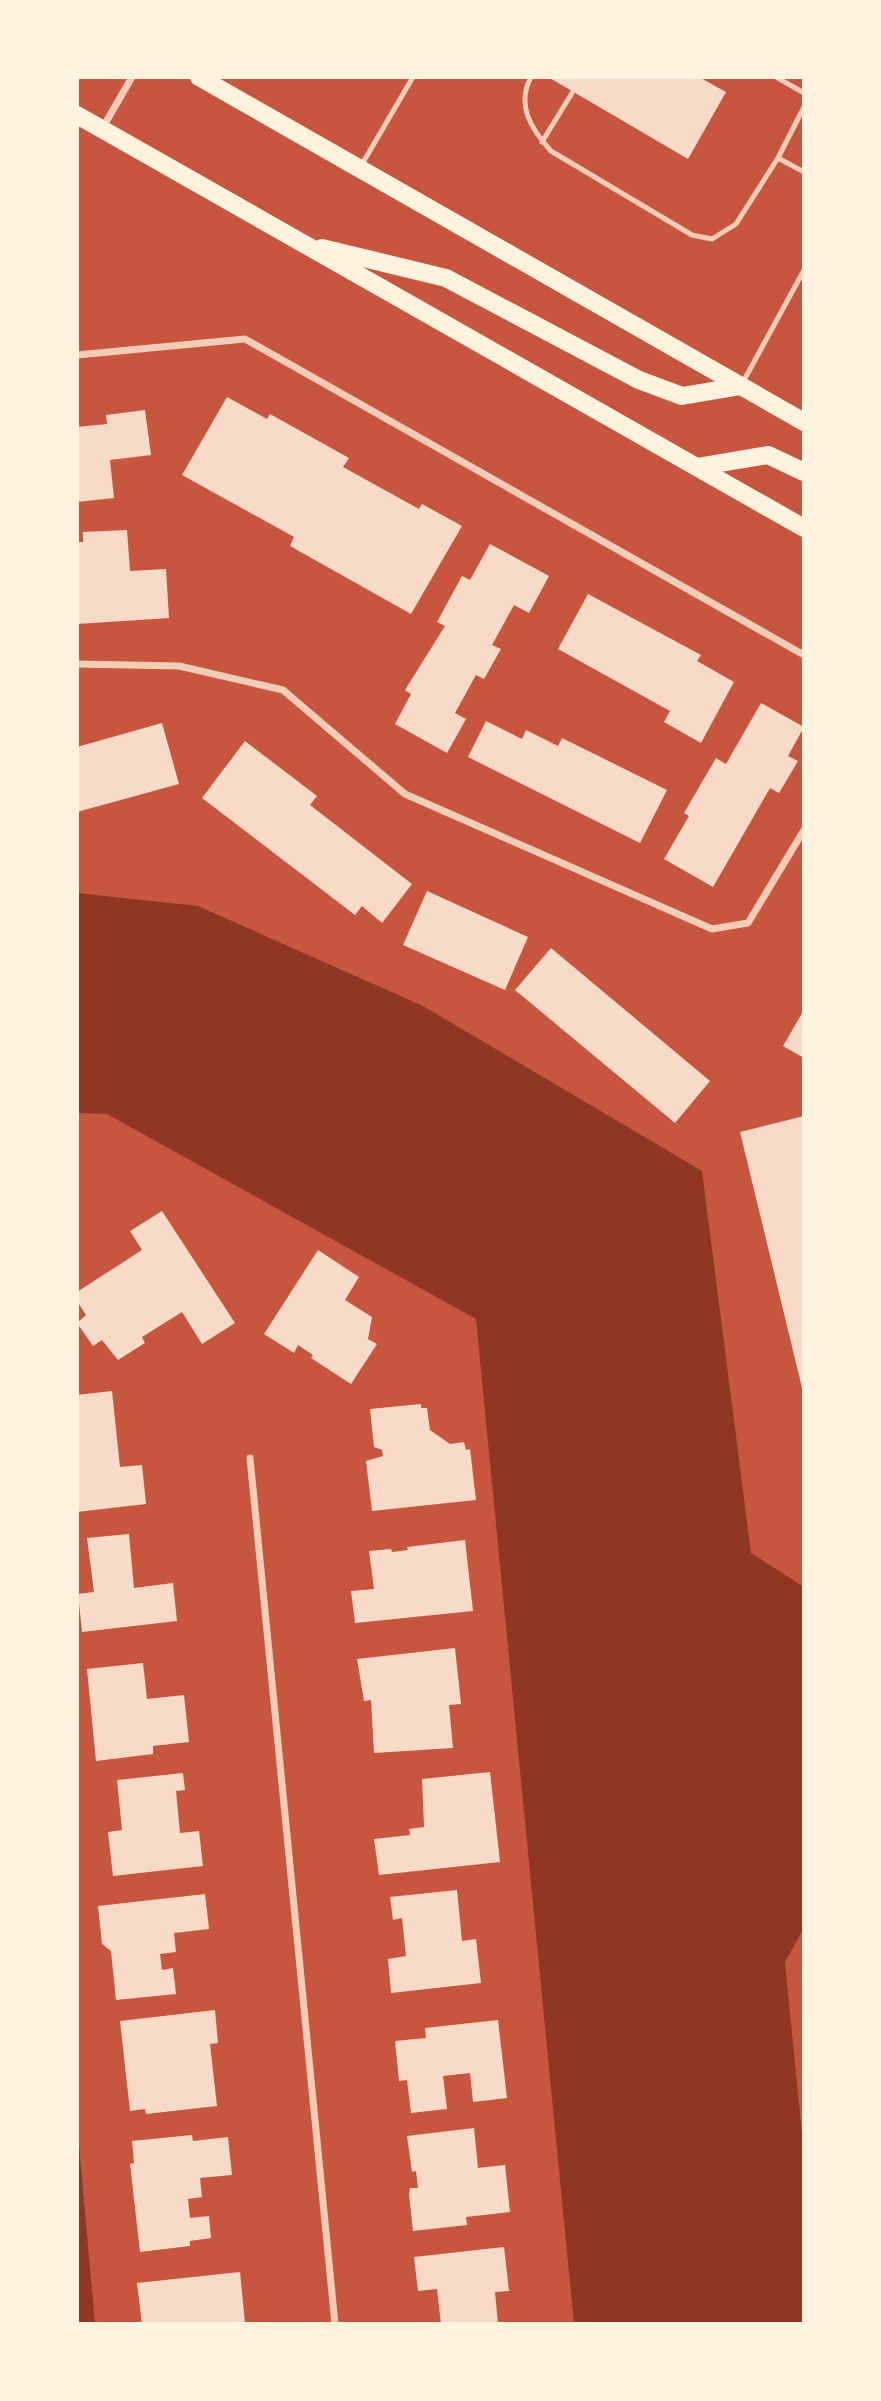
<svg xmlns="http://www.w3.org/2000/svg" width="881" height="2401" viewBox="0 0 881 2401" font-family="'Noto Serif',serif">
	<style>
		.water { fill: #8f3625 }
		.building { fill: #f7dbc8 }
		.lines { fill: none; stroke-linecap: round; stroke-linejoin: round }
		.service { stroke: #f1ccb7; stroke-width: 5 }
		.minor { stroke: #f1ccb7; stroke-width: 7 }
		.primary { stroke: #fff3e0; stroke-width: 18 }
	</style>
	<rect width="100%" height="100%" fill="#c8553d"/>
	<g class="water">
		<polygon points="77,893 198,906 423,1006 702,1171 751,1553 804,1587 804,1928 785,1962 804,2155 804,2324 574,2324 476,1319 107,1114 77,1113"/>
		<polygon points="77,2123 95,2324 77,2324"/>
	</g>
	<g class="building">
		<polygon points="548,77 699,77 726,92 688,159"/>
		<polygon points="227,397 267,419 270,414 349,458 343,467 419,509 422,504 462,526 411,614 290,546 294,537 182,475"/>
		<polygon points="145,410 151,455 110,460 114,498 77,502 77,427 107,424 106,415"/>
		<polygon points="127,530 130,571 166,569 169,618 77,624 77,542 83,542 83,532"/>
		<polygon points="490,544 549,576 529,613 514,605 492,645 501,649 484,679 476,675 455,713 466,719 447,753 395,724 411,694 405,690 445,626 437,622 462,576 470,580"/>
		<polygon points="588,594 701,655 697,661 734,682 701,743 664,722 670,711 558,649"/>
		<polygon points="761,703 804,727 788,756 798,761 779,793 770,788 713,887 664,859 689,816 684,813 716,758 726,764"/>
		<polygon points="486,721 522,739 526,730 558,746 562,738 667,790 640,843 468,757"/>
		<polygon points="162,723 179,784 77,812 77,747"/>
		<polygon points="245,741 317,796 310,805 412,884 382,923 362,906 355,915 202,798"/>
		<polygon points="427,891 528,937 505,990 403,945"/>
		<polygon points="551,948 710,1081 675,1123 515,990"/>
		<polygon points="804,1010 804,1058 783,1046"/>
		<polygon points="804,1116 804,1391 803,1392 740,1132"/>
		<polygon points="162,1211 235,1323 202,1344 182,1312 142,1337 145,1343 118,1360 102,1340 93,1346 77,1323 86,1315 77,1301 77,1292 142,1250 130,1231"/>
		<polygon points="318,1250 359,1277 345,1300 372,1317 368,1339 377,1344 351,1384 311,1358 313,1355 298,1345 294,1353 264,1334"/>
		<polygon points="112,1391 120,1467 142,1465 146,1504 77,1512 77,1395"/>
		<polygon points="421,1404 421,1408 427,1408 430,1430 450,1444 464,1442 466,1450 470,1449 476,1500 372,1511 366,1461 383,1456 382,1450 374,1447 370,1409"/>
		<polygon points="129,1534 134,1588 173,1583 177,1621 82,1632 78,1594 94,1592 87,1538"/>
		<polygon points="465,1540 473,1611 355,1623 351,1591 374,1589 369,1551 391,1549 392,1552 408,1550 407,1547"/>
		<polygon points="455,1648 461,1704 449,1705 453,1748 374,1753 371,1700 364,1701 357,1659"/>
		<polygon points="143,1663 147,1699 184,1695 189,1742 153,1746 153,1754 96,1761 87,1669"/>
		<polygon points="490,1772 500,1862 379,1875 374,1839 410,1835 409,1829 424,1827 422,1779"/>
		<polygon points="183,1773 185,1790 176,1791 180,1833 199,1831 203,1866 113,1876 108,1832 122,1830 117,1780"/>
		<polygon points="457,1890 462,1941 476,1939 481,1983 391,1993 388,1959 406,1956 402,1918 393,1920 390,1897"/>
		<polygon points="205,1894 209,1929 174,1933 176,1952 160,1954 162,1970 173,1968 176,1994 116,2000 111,1951 102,1944 98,1906"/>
		<polygon points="215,2010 218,2043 210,2044 217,2106 146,2114 145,2109 130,2111 120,2021"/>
		<polygon points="498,2020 507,2098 473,2102 470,2073 443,2076 447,2109 411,2113 407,2080 399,2081 395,2041 426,2038 425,2028"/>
		<polygon points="474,2128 478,2168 505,2165 510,2212 466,2217 467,2225 413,2231 409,2195 410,2188 418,2188 416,2171 412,2172 407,2136"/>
		<polygon points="192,2135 193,2141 228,2137 232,2175 200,2178 202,2197 188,2199 190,2218 209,2216 211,2238 190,2241 190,2246 140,2252 130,2164 134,2163 132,2141"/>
		<polygon points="504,2247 509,2291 495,2292 498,2324 441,2324 437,2289 418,2291 414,2257"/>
		<polygon points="240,2272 245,2323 142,2324 137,2283"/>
	</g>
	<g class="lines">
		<g class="service">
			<path d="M531 77C516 105 531 129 551 151L692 235 712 239 736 224 778 158 804 107"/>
			<polyline points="776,77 804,93"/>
			<polyline points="542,142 572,93"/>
			<polyline points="778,158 804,172"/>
			<polyline points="361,166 413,77"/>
			<polyline points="742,384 804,270"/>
		</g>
		<g class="minor">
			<polyline points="102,129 132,77"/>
			<polyline points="77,355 245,339 804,655"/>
			<polyline points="77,664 179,666 283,690 405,794 712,929 748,923 804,830"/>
			<polyline points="250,1458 335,2324"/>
		</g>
		<g class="primary">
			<polyline points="199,77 804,422"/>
			<polyline points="77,115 804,528"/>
			<polyline points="322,248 446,278 639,380 682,396 741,386"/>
			<polyline points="697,467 768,455 804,472"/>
		</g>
	</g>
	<rect width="881" height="2401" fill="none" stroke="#fff3e0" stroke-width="158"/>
</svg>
